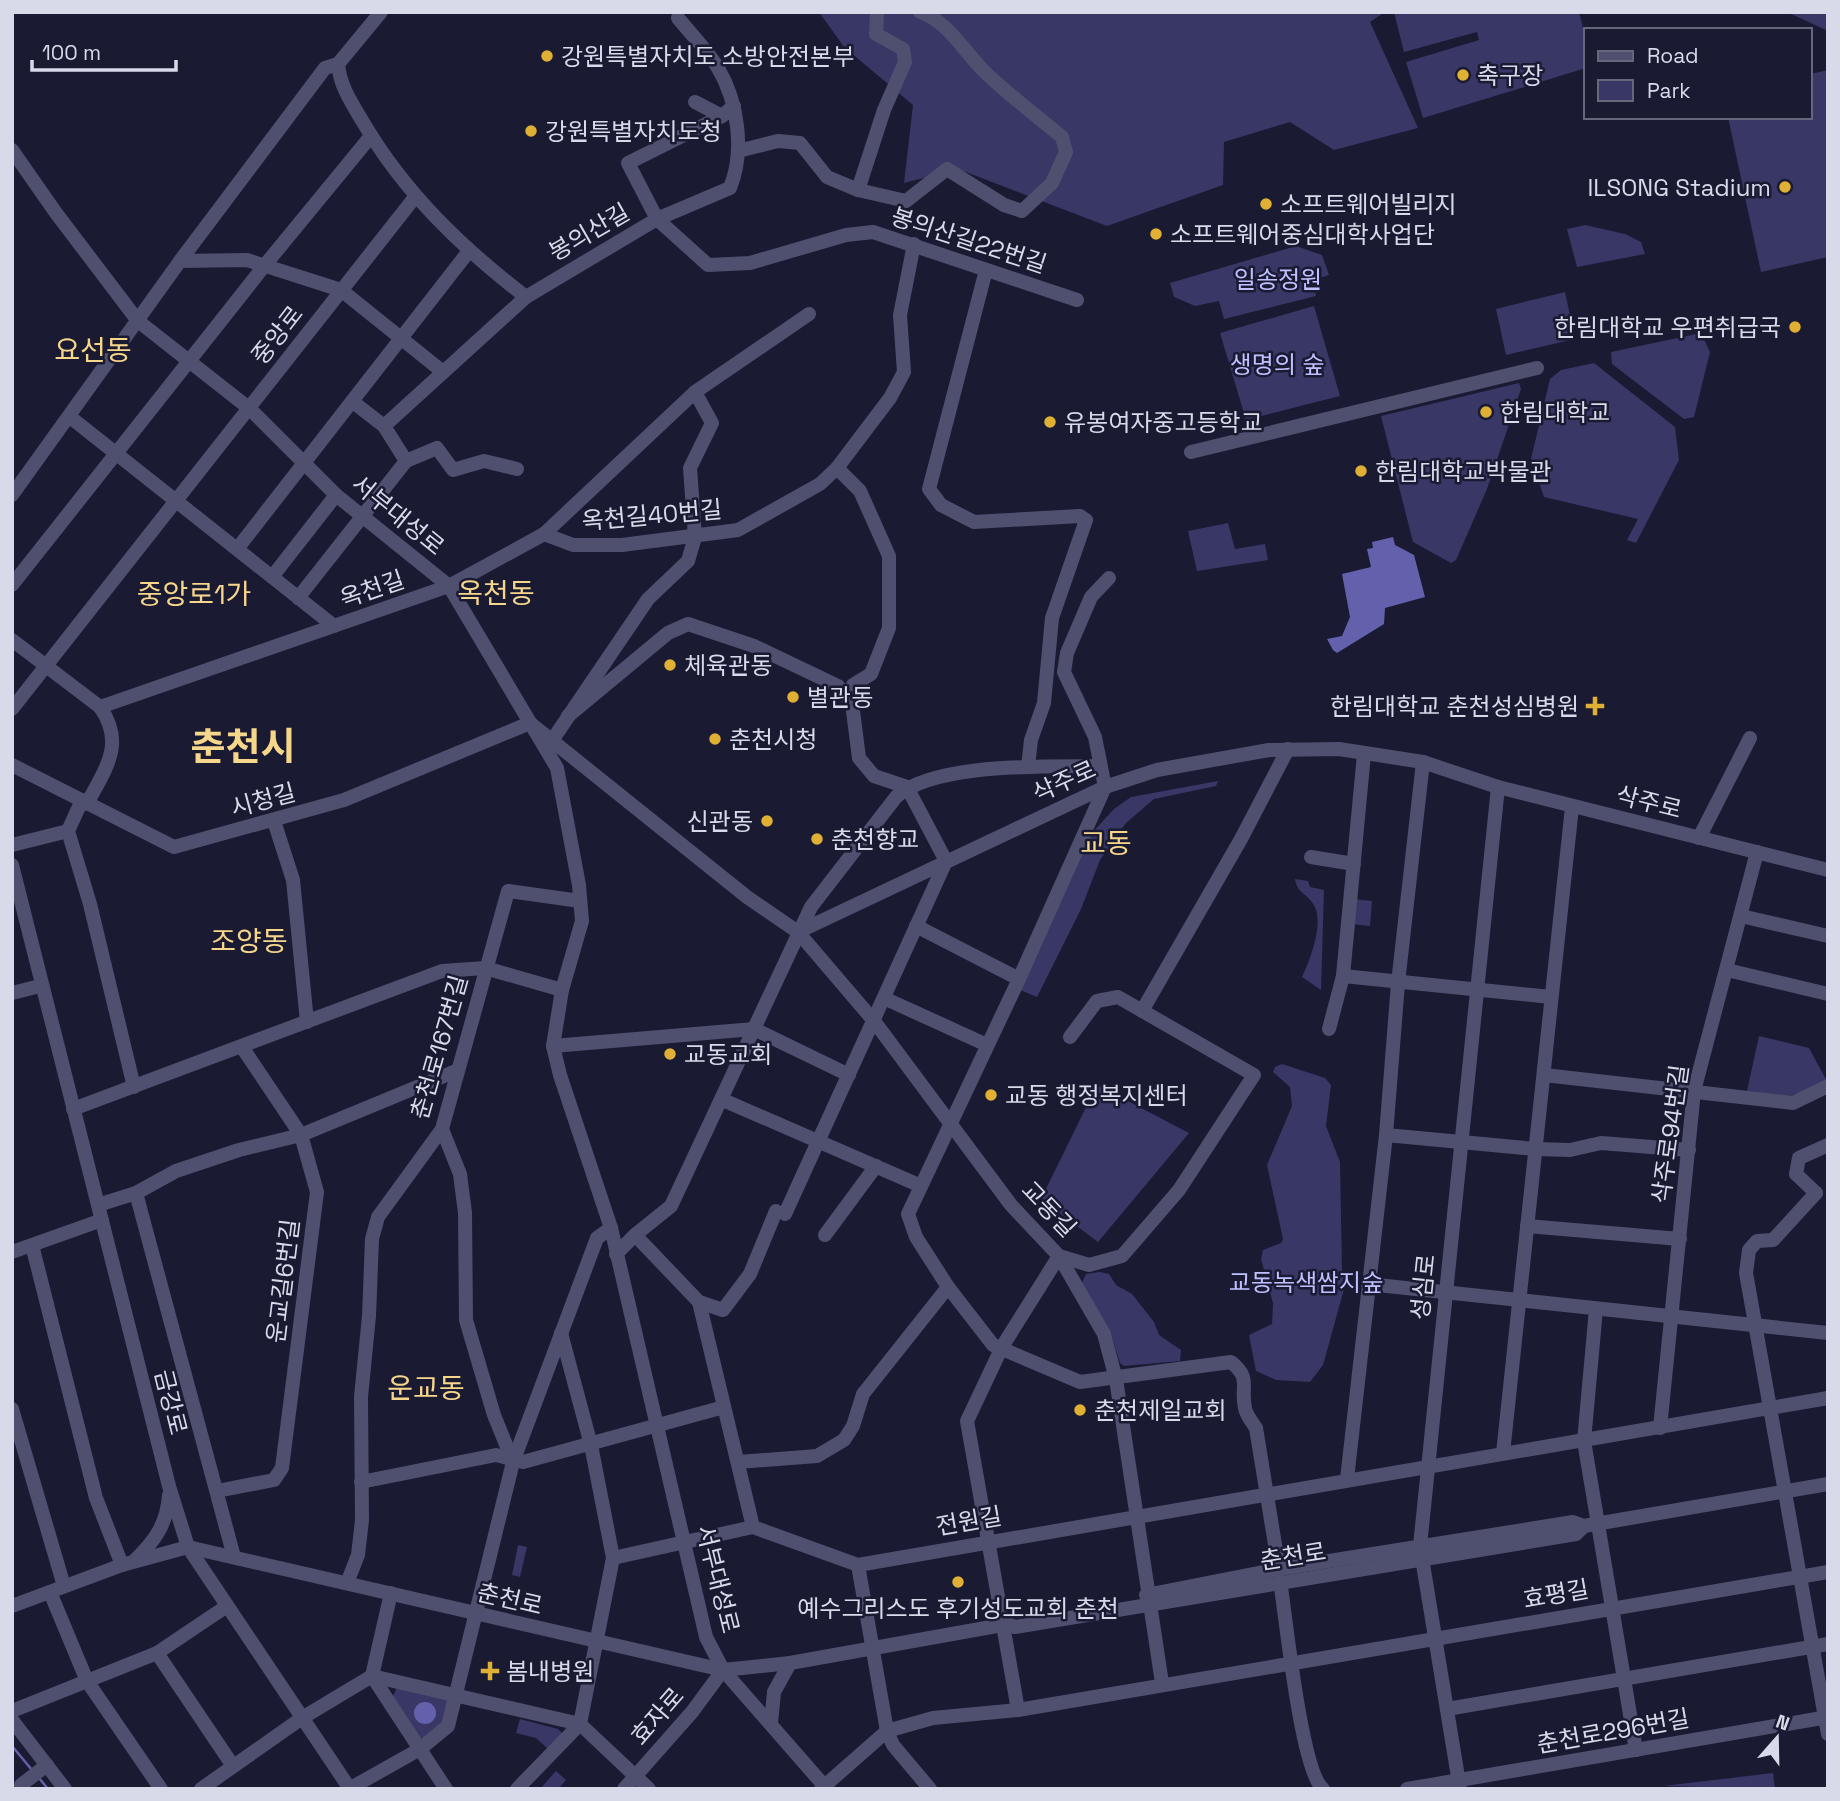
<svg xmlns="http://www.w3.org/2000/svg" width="1840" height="1801" viewBox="0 0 1840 1801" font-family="'Space Grotesk','Noto Sans KR',sans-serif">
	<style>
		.green { fill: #383766 }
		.water { fill: #6361ab }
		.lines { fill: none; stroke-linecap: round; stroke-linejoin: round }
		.stream { stroke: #6361ab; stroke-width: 2.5 }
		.minor { stroke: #4f506f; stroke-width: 14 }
		.poi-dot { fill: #dfb034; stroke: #1a1a32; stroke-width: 2.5 }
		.labels { text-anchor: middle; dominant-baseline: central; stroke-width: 5; stroke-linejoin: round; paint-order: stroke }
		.poi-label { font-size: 24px; fill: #d8daea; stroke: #1a1a32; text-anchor: start }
		.street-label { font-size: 24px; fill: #d8daea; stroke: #1a1a32 }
		.park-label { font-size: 24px; fill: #bec1ff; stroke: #1a1a32 }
		.quarter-label { font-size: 28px; fill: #f6d68b; stroke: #1a1a32 }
		.town-label { font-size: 38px; font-weight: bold; fill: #f6d68b; stroke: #1a1a32 }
	</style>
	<rect width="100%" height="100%" fill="#1a1a32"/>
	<g class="green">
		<polygon points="819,12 1385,12 1370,22 1418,128 1334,150 1290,122 1224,142 1223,185 1107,226 958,169 904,183 913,105 844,47"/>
		<polygon points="1394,12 1579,12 1586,40 1586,68 1423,118 1406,62 1479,40 1477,32 1404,52"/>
		<polygon points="1787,12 1828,12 1828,31"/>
		<polygon points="1828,70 1828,257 1761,272 1728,117 1810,117 1810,74"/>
		<polygon points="1585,225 1625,234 1641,242 1645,254 1577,267 1567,229"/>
		<polygon points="1296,246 1322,255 1329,275 1313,280 1316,296 1224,319 1219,301 1195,306 1174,297 1170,283"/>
		<polygon points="1565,292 1575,339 1506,355 1496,309"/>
		<polygon points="1314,306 1340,396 1246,420 1220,333"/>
		<polygon points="1701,333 1710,352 1694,417 1684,419 1612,364 1611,352"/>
		<polygon points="1594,363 1675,427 1679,460 1636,543 1627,540 1638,519 1544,497 1531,459 1550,379 1561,370"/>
		<polygon points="1519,383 1521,389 1487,489 1456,560 1451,563 1413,542 1381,416"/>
		<polygon points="1228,523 1235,549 1265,544 1268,560 1197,571 1188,531"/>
		<polygon points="1218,781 1216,786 1154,799 1126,823 1100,860 1081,909 1037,997 1018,989 1090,835 1114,809 1131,797"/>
		<path d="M1295 879 1308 881 1310 887 1324 890 1321 990 1302 977C1310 960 1327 918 1311 901 1304 892 1297 892 1295 879Z"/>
		<polygon points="1353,899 1372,901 1370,926 1351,924"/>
		<polygon points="1759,1036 1809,1048 1828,1083 1790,1096 1747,1091"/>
		<polygon points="1282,1064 1325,1078 1331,1085 1326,1126 1340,1162 1342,1270 1346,1282 1323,1365 1310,1382 1276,1380 1256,1371 1249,1335 1272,1324 1273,1303 1261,1259 1263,1250 1281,1243 1283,1239 1267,1165 1292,1106 1290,1087 1273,1072 1275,1067"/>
		<polygon points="1097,1085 1189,1133 1098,1242 1041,1199"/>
		<polygon points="1100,1272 1109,1274 1116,1285 1132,1294 1154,1322 1159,1335 1181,1350 1180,1361 1124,1366 1120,1363 1111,1334 1082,1283 1086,1274"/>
		<polygon points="518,1545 527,1547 520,1577 512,1575"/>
		<polygon points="398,1685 454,1699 447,1723 424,1739 419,1737 392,1698"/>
		<polygon points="520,1719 558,1729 563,1734 548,1749 536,1738 516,1733"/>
		<polygon points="556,1771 566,1780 558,1789 540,1789"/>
		<polygon points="1773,1773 1775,1789 1663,1786"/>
	</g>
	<g class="water">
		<polygon points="1393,537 1395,545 1414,555 1425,597 1385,608 1384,624 1337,653 1333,650 1327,639 1342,636 1350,617 1342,574 1371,567 1367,549 1373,548 1372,542"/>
		<circle cx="425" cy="1713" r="11"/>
	</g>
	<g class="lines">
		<g class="stream">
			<polyline points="12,1746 32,1770"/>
			<polyline points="39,1778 48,1789"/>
		</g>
		<g class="minor">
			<path d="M381 12 338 64C340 86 351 102 363 122 404 192 461 247 526 297L657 219 730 188C745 151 738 102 718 68 707 50 691 34 678 18"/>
			<polyline points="695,102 722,116"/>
			<polyline points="734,106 722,116 628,163 657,219 708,265 750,263 846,235 873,232 1077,300"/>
			<polyline points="12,150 56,213 138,321 250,409 336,495 449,586 557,768 579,885 582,921 562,990 553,1046 560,1075 611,1228 706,1637 723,1670 827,1789"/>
			<path d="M738 151 778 141 800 143 827 177 858 190 906 201 947 169 1004 205 1022 211 1052 183 1066 152 1062 137C1037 116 1011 97 987 74 964 53 951 23 920 12"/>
			<polyline points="858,190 884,110 905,62 903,49 876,34 877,12"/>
			<polyline points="180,261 247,260 341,290 443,372"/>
			<polyline points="986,270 929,489 941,505 974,522 1080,516 1086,520 1052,618 1044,703 1031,740 1028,767"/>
			<polyline points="70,417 334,626"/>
			<polyline points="384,426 526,297"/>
			<polyline points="1191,452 1537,368"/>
			<polyline points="406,461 437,448 453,470 484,461 517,469"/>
			<polyline points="837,468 860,491 889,556 889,628 871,674 853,685 852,703"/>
			<polyline points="12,495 180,261 325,68 338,64"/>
			<polyline points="544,534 573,545 622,545 738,530 820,484 837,468 890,398 904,372 900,315 914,244"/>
			<polyline points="237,549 469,251"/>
			<polyline points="272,577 336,495"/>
			<path d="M1109 578 1091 597 1067 653 1064 672 1095 737 1105 787 1019 979 908 1214 916 1237 948 1287 993 1345 1080 1382 1231 1362C1252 1379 1240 1386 1245 1408 1246 1415 1252 1422 1256 1428L1279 1569"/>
			<polyline points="12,585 265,265 371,136"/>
			<polyline points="298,598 406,461 384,426 353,402"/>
			<polyline points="12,640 100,707"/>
			<polyline points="12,709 415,197"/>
			<polyline points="568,716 668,633 688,624 754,646 838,686 852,703 859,758 874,776 907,787 946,861 785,1214"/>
			<polyline points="551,742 648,599 688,561 695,537 690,468 712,423 695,392"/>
			<polyline points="1364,754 1343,976 1551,997"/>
			<polyline points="12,765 174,847 344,800 530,723 747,897 798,932 1105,787 1157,770 1269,750 1339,749 1423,762 1498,787 1828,870"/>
			<polyline points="82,800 68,831 90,904 134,1087"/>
			<path d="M87 804C105 769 126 744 100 707L449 586 544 534 695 392 809 314"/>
			<polyline points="274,821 293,880 307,1022"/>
			<polyline points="1699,838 1750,738"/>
			<polyline points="12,845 68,831"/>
			<polyline points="1311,857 1354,864"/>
			<polyline points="12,865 169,1486 188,1547 350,1789"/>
			<polyline points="1741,916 1828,936"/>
			<polyline points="916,926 1019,979"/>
			<polyline points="798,932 874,1021 1011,1205 1059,1256 1089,1265 1122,1256 1179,1190 1254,1075 1118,997 1097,1001 1070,1037"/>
			<polyline points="1727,970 1828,994"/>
			<polyline points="12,993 40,986"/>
			<polyline points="886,999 987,1045"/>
			<polyline points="1142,1011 1241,839 1288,749"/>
			<polyline points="1329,1029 1343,976"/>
			<polyline points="553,1046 754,1029 849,1075"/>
			<polyline points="1544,1075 1793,1103 1828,1086"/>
			<polyline points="723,1100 921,1186"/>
			<polyline points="73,1109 442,971 485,968 562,990"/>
			<polyline points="442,1129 460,1174 465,1213 466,1320 494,1415 513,1462"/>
			<polyline points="1386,1135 1535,1149 1570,1150 1601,1143 1689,1150"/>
			<polyline points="136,1193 234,1557"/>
			<polyline points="1816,1193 1773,1240 1757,1241 1749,1250 1746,1273 1828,1734"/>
			<polyline points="1816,1193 1796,1174 1799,1158 1828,1145"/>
			<polyline points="98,1205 136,1193 176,1171 239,1150 301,1135 456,1071"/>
			<polyline points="1527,1226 1680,1239"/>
			<polyline points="635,1235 699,1302 753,1527"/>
			<polyline points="825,1235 876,1166"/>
			<polyline points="32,1245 96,1498 122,1565"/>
			<polyline points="12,1252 102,1220"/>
			<path d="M616 1254 635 1235 671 1206 811 907 896 797C935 762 1048 767 1100 766"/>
			<polyline points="1368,1284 1828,1333"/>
			<polyline points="699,1302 723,1310 750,1274 776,1211"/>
			<polyline points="1596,1309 1584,1441 1636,1750"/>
			<polyline points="561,1333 591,1445 613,1558"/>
			<polyline points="12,1409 64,1586"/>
			<polyline points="1660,1428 1694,1091 1757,852"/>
			<polyline points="1503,1453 1572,807"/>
			<polyline points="738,1462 817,1456 844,1440 853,1426 863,1394 948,1287"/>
			<polyline points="1347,1479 1386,1135 1398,983 1423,762"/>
			<polyline points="361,1482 496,1455 523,1462 724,1407"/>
			<polyline points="217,1491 274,1480 282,1468 317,1192 301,1135 242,1047"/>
			<path d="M134 1561C155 1541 167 1524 169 1495"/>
			<polyline points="858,1565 887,1731 893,1745 930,1789"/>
			<path d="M1280 1581C1286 1617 1301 1771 1323 1789"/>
			<polyline points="347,1583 358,1555 362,1520 361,1397 369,1316 372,1239 378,1217 442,1129 508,891 580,901"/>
			<polyline points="50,1592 87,1681 161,1789"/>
			<polyline points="391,1593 372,1676 446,1789"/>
			<polyline points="1146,1595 1279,1569 1573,1522 1584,1526 1828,1484"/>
			<polyline points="12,1606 122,1565 188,1547 723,1670 790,1663 1008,1624 1015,1627 1576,1534 1584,1526"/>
			<polyline points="157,1653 233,1766"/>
			<polyline points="1447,1709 1828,1644"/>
			<polyline points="1018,1710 967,1421 1002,1347 1059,1256 1104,1334 1116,1379 1162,1683"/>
			<polyline points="12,1711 157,1653 227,1606"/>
			<polyline points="12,1720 65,1789"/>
			<polyline points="771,1723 774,1692 790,1663"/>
			<polyline points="21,1785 47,1765"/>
			<polyline points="201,1789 302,1718 372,1676 580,1724 649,1789"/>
			<polyline points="349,1789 420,1749 448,1726 513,1462 597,1238 611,1228"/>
			<polyline points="517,1789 580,1724 613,1558 753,1527 858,1565 1828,1398"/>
			<polyline points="624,1789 692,1712 723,1670"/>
			<polyline points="821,1789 887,1731 933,1718 1018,1710 1828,1572"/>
			<polyline points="1407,1789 1828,1717"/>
			<polyline points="1460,1789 1420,1546 1498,787"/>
		</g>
	</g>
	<g class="poi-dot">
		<circle cx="547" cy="56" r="7"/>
		<circle cx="1463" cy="75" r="7"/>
		<circle cx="531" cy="131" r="7"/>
		<circle cx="1785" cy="187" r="7"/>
		<circle cx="1266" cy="204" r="7"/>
		<circle cx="1156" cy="234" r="7"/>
		<circle cx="1795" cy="327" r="7"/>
		<circle cx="1486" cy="412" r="7"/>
		<circle cx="1050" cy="422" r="7"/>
		<circle cx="1361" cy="471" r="7"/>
		<circle cx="670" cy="665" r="7"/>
		<circle cx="793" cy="697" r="7"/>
		<path d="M1591.5 695.5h7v7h7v7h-7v7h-7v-7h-7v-7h7z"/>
		<circle cx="715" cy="739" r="7"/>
		<circle cx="767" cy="821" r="7"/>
		<circle cx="817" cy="839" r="7"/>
		<circle cx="670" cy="1054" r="7"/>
		<circle cx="991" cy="1095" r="7"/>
		<circle cx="1080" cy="1410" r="7"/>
		<circle cx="958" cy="1582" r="7"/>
		<path d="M486.5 1660.5h7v7h7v7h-7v7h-7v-7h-7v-7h7z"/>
	</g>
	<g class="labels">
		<g class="poi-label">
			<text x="561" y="56">강원특별자치도 소방안전본부</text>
			<text x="1477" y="75">축구장</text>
			<text x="545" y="131">강원특별자치도청</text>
			<text x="1771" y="187" text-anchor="end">ILSONG Stadium</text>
			<text x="1280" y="204">소프트웨어빌리지</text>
			<text x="1170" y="234">소프트웨어중심대학사업단</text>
			<text x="1781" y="327" text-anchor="end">한림대학교 우편취급국</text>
			<text x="1500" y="412">한림대학교</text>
			<text x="1064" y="422">유봉여자중고등학교</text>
			<text x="1375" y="471">한림대학교박물관</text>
			<text x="684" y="665">체육관동</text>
			<text x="807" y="697">별관동</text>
			<text x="1579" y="706" text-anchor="end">한림대학교 춘천성심병원</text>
			<text x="729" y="739">춘천시청</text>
			<text x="753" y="821" text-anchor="end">신관동</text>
			<text x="831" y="839">춘천향교</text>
			<text x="684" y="1054">교동교회</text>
			<text x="1005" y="1095">교동 행정복지센터</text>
			<text x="1094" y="1410">춘천제일교회</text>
			<text x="958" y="1608" text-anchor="middle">예수그리스도 후기성도교회 춘천</text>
			<text x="506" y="1671">봄내병원</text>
		</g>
		<g class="street-label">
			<text transform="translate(589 232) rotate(-30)">봉의산길</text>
			<text transform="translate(969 240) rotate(18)">봉의산길22번길</text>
			<text transform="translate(277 335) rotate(-52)">중앙로</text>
			<text transform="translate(398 515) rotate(39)">서부대성로</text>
			<text transform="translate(652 515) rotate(-5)">옥천길40번길</text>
			<text transform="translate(372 589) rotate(-19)">옥천길</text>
			<text transform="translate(1064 781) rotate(-24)">삭주로</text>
			<text transform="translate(263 800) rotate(-15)">시청길</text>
			<text transform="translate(1649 802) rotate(14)">삭주로</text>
			<text transform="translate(439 1047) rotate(-74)">춘천로167번길</text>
			<text transform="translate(1670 1134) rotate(-82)">삭주로94번길</text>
			<text transform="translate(1049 1209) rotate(46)">교동길</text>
			<text transform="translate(283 1281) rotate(-83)">운교길6번길</text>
			<text transform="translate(1423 1287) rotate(-84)">성심로</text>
			<text transform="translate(171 1402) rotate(76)">금강로</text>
			<text transform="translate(969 1521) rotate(-10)">전원길</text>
			<text transform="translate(1293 1556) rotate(-9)">춘천로</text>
			<text transform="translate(718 1579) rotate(76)">서부대성로</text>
			<text transform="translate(1556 1594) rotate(-10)">효평길</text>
			<text transform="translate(510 1599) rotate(13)">춘천로</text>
			<text transform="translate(657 1716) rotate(-49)">효자로</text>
			<text transform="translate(1613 1731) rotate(-10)">춘천로296번길</text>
		</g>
		<g class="park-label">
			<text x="1278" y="279">일송정원</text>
			<text x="1277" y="364">생명의 숲</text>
			<text x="1306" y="1282">교동녹색쌈지숲</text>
		</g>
		<g class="quarter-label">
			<text x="93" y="350">요선동</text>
			<text x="496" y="593">옥천동</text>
			<text x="194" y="594">중앙로1가</text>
			<text x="1106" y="843">교동</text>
			<text x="249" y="941">조양동</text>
			<text x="426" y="1388">운교동</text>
		</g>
		<g class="town-label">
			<text x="243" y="747">춘천시</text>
		</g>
	</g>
	<rect width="1840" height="1801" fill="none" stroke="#d8daea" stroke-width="28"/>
	<rect x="1584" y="28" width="228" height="91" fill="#1a1a32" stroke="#66677c" stroke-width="2"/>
	<rect x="1598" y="51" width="35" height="10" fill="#4f506f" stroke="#66677c" stroke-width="2"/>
	<text x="1647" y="63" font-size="21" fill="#d8daea">Road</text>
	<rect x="1598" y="80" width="35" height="21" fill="#383766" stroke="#66677c" stroke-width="2"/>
	<text x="1647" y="98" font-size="21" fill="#d8daea">Park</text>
	<g transform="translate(1777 1738) rotate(20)" stroke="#1a1a32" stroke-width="5" paint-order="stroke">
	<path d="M0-5L12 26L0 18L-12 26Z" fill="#d8daea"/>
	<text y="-10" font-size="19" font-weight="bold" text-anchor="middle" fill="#d8daea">N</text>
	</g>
	<path d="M32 60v10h144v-10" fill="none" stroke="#d8daea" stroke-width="3.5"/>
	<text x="42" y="60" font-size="21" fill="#d8daea" stroke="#1a1a32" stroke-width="5" paint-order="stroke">100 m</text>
</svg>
